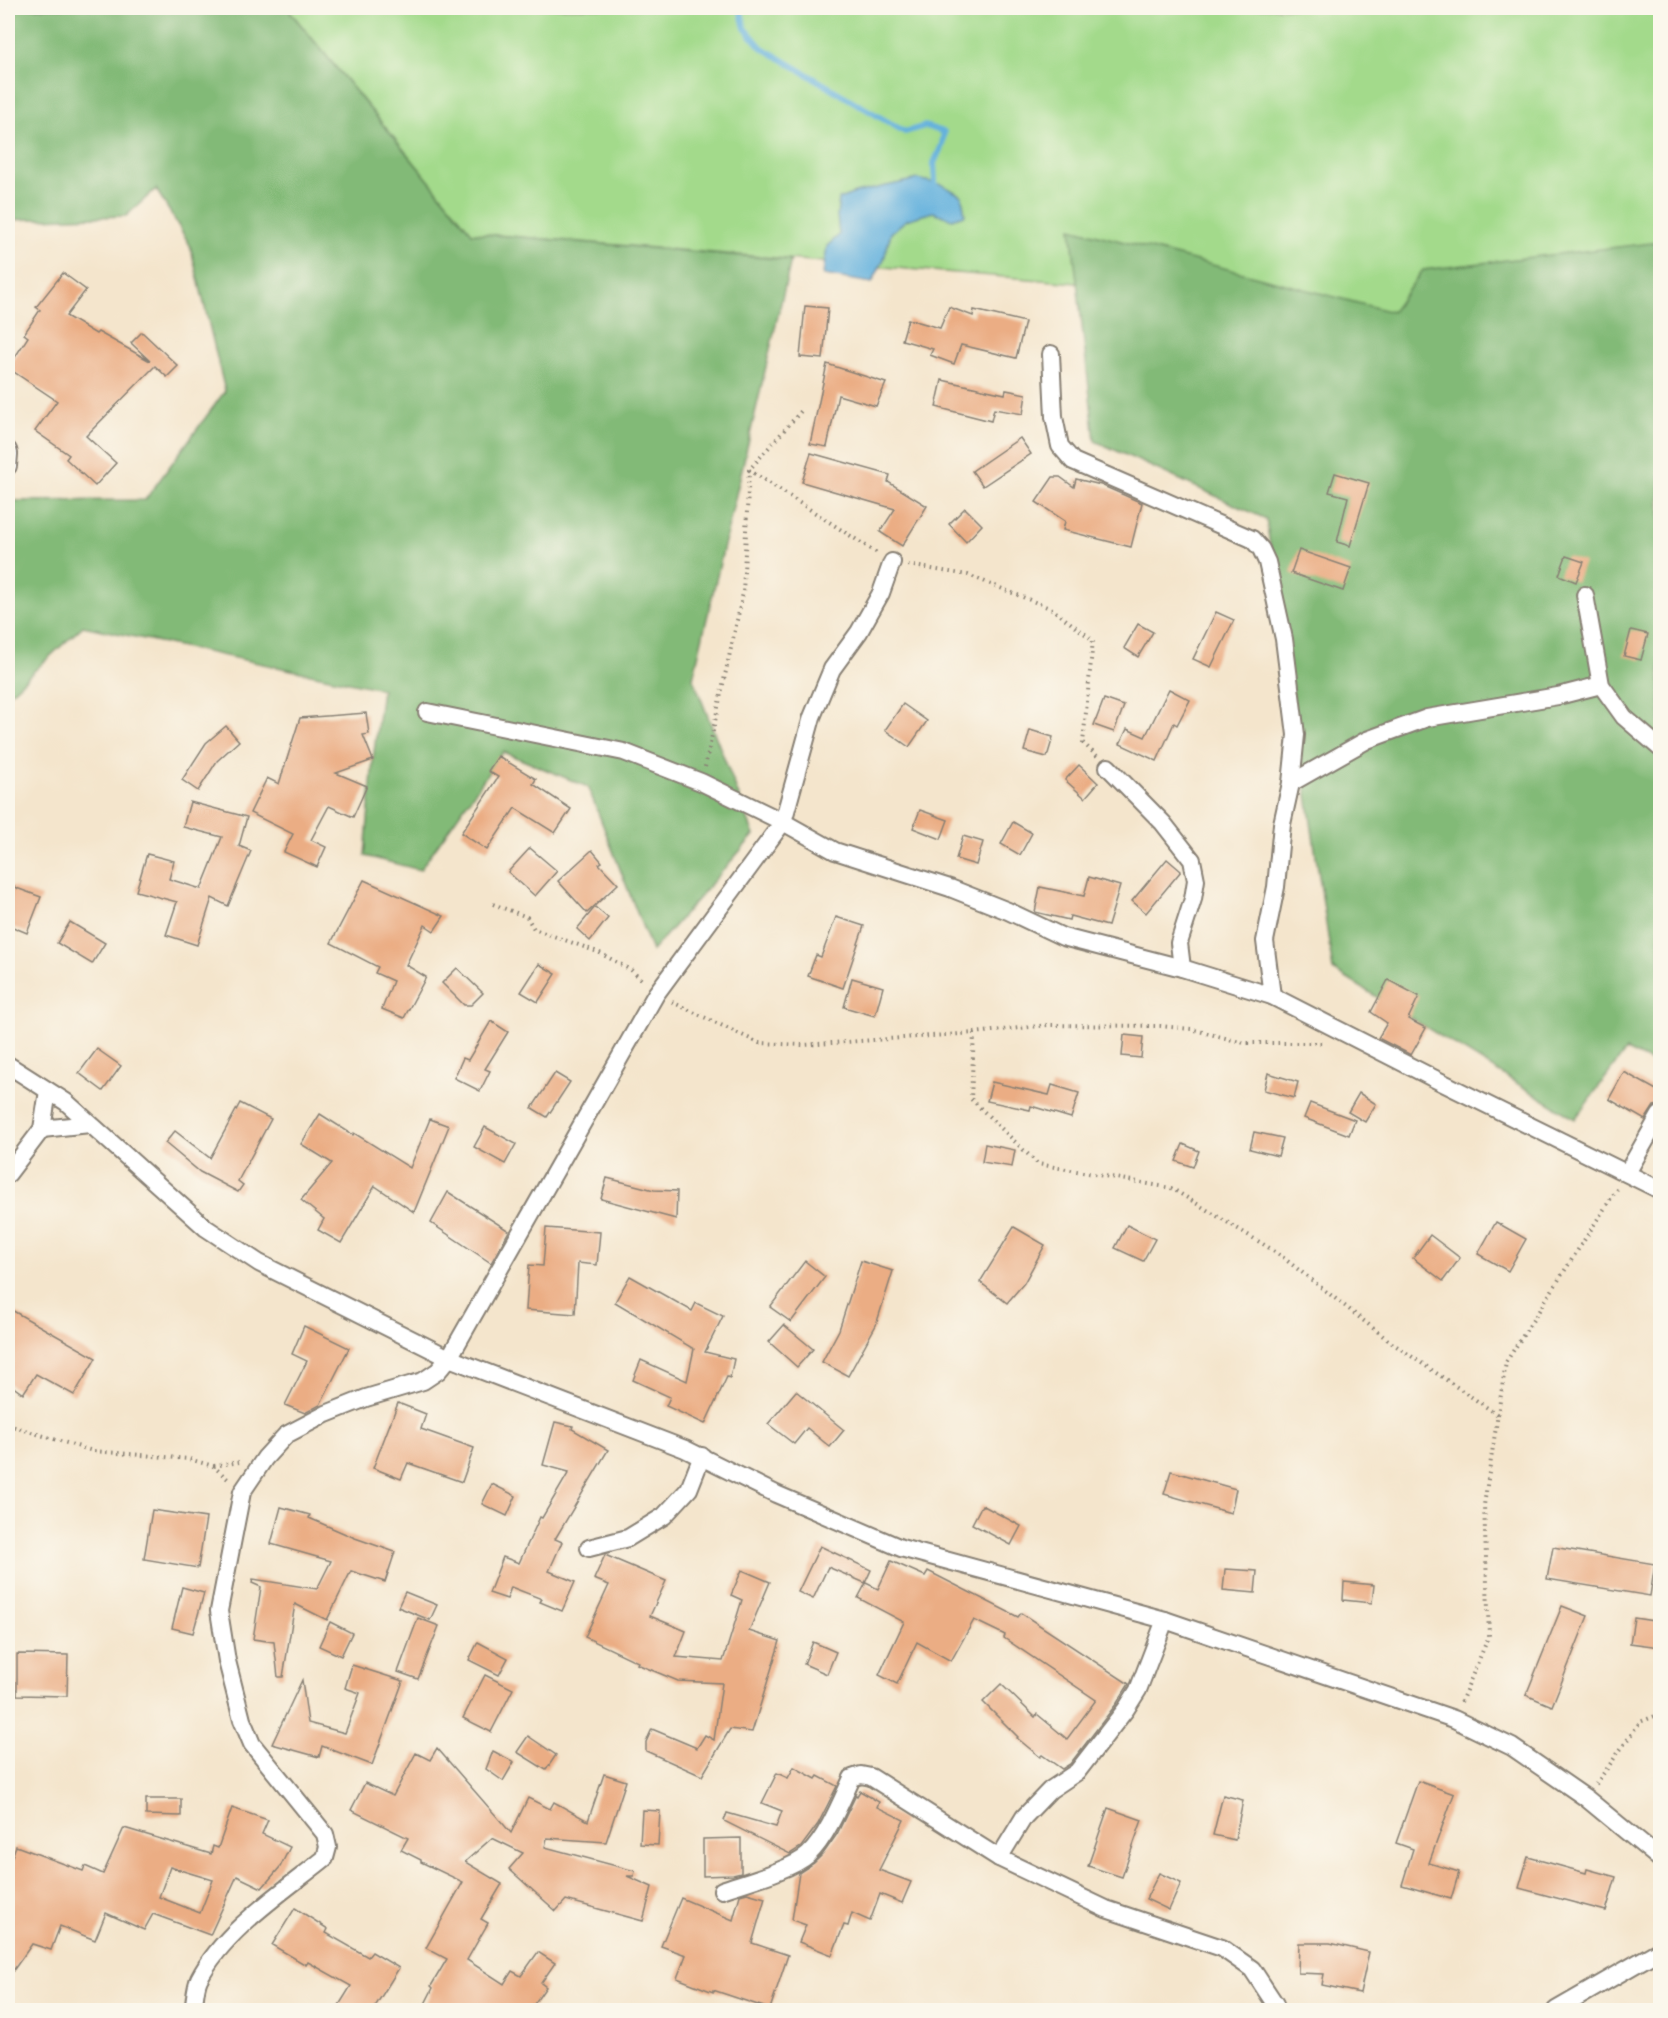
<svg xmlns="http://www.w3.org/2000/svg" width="1668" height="2018" viewBox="0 0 1668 2018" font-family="Mynerve,sans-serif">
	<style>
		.green { fill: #a3da8b; stroke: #607b54; stroke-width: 1.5 }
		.forest { fill: #82ba77; stroke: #4f6b4a; stroke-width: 1.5 }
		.water { fill: #64b1dd; stroke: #40667c; stroke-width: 1.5 }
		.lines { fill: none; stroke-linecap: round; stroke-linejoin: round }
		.stream { stroke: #64b1dd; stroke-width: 6 }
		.building { fill: #ebad84; fill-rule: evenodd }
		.street-casing { stroke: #888074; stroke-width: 20 }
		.path { stroke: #888074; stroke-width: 4; stroke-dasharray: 1.5 4.5; stroke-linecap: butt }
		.street { stroke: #fff; stroke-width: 16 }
	</style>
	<rect width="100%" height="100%" fill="#fbf7ec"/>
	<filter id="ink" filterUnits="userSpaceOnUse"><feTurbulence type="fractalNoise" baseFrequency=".0167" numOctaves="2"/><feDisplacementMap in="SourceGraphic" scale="12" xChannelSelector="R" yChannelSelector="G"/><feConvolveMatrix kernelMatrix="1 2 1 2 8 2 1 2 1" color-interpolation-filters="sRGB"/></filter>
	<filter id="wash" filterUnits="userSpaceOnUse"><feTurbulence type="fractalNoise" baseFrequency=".008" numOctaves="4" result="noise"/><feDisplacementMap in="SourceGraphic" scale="24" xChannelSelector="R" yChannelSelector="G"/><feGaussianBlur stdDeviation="1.35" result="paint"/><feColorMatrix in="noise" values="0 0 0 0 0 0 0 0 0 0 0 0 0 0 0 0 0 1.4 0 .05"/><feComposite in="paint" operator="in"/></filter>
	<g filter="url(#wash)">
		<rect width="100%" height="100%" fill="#f4e5cc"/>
		<polygon class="green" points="287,8 1660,8 1660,389 1113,286 472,233"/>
		<g class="forest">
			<polygon points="8,8 287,8 472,233 791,260 693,678 754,835 652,951 588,787 503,752 420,870 365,856 373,760 382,689 83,626 8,695 8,501 145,500 225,391 190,245 156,189 126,216 8,220"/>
			<polygon points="1071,228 1392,312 1423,270 1660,242 1660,1066 1626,1050 1575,1119 1333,970 1266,519 1095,441"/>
		</g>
		<polygon class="water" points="918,179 943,185 962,196 965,215 952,219 933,212 906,220 891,233 884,259 872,283 823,275 827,246 839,235 837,215 839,199 855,193"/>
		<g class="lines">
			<polyline class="stream" points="740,8 745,28 761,47 905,132 925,126 944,132 942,145 934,163 935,183"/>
		</g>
		<g id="blocks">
			<g class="building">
				<polygon points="63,273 86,290 66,316 96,334 98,332 150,361 131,343 142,332 178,366 167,377 155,366 86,436 116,463 95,486 66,459 69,455 35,431 57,401 8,368 28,337 24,334 40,310 36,307"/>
				<polygon points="805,306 828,308 823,359 800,357"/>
				<polygon points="949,307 973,316 974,310 1025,322 1016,358 961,345 954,364 930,355 933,349 902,340 908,319 940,328"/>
				<polygon points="827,364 886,383 876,406 838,395 827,447 810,444"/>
				<polygon points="942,380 1005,394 1006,390 1026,394 1023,414 994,409 991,421 936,407"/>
				<polygon points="1020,438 1031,454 983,486 972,471"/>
				<polygon points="811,453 890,475 888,482 927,506 902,546 880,532 895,509 802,482"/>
				<polygon points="1335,473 1369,483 1350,546 1337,542 1348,497 1329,492"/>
				<polygon points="1053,477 1060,477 1074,487 1076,479 1101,485 1142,503 1131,547 1063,530 1065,521 1036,502"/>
				<polygon points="965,508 982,525 966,542 949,524"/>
				<polygon points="1299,550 1351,568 1343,591 1291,573"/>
				<polygon points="1566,556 1584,562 1576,582 1559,575"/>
				<polygon points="1216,612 1234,620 1211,667 1193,659"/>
				<polygon points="1138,624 1153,632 1138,657 1124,648"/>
				<polygon points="1631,630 1648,634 1641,660 1624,656"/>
				<polygon points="1169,689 1190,700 1177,725 1174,723 1157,761 1120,744 1127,729 1145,737"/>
				<polygon points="1104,699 1124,706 1114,732 1094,725"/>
				<polygon points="903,704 927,721 909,747 885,730"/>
				<polygon points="366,713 369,734 363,735 373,760 336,773 367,786 353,817 329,806 311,840 326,847 317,867 284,852 293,834 250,813 267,778 279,784 300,718"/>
				<polygon points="226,726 239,741 217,761 198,791 182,780 206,743"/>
				<polygon points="1030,730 1053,737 1047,757 1024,751"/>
				<polygon points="498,756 536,779 533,784 571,809 555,833 515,808 487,850 461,833 498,777 488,771"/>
				<polygon points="1079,765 1098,783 1085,798 1065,780"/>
				<polygon points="190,802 247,817 239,846 251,851 228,906 212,898 197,945 166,935 177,902 136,891 147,854 174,861 169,879 201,889 222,837 183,827"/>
				<polygon points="920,810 948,820 941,839 913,828"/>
				<polygon points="1013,822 1032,833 1020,855 1001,844"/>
				<polygon points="963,836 983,842 976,865 956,859"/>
				<polygon points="530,848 557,871 535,896 508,872"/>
				<polygon points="592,850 602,862 599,864 618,884 587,913 558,881"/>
				<polygon points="1167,859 1181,871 1146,913 1132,901"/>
				<polygon points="1089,877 1120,886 1108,926 1070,916 1069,920 1035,912 1040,887 1084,896"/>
				<polygon points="364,880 444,916 434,931 425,925 406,965 426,977 404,1018 382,1009 393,981 375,973 378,967 331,943"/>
				<polygon points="11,886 41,897 27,933 8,925 8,896"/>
				<polygon points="595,907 608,918 590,941 577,929"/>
				<polygon points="836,917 864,926 843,988 808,976 816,955 821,957"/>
				<polygon points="70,922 105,943 92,964 57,943"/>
				<polygon points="539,964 556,974 538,1002 521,992"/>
				<polygon points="457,968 483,993 471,1005 464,1005 442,983"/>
				<polygon points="852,978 883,987 875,1016 844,1007"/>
				<polygon points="1388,980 1419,996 1408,1019 1426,1028 1411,1055 1378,1038 1387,1023 1371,1012"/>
				<polygon points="491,1021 508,1032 485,1069 490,1071 480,1091 454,1078 463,1058 468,1060"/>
				<polygon points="1124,1035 1143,1037 1141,1058 1122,1056"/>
				<polygon points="97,1049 121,1066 103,1091 79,1073"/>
				<polygon points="1624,1072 1660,1092 1660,1105 1654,1106 1645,1120 1609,1099"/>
				<polygon points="555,1073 570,1082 547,1117 532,1108"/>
				<polygon points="1268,1073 1298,1082 1294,1098 1264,1090"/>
				<polygon points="992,1082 1049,1095 1052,1085 1079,1093 1071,1118 1031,1106 1030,1110 987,1101"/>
				<polygon points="1359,1093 1376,1104 1365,1122 1348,1112"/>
				<polygon points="240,1103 271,1119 238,1181 243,1185 238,1192 200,1172 165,1143 175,1131 210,1158"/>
				<polygon points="1310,1103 1355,1120 1349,1135 1304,1118"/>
				<polygon points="320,1114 353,1135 354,1133 410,1168 430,1119 449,1126 414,1212 375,1186 341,1243 318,1230 324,1219 301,1200 332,1163 301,1144"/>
				<polygon points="485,1127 516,1144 505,1164 474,1147"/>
				<polygon points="1254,1132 1283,1138 1278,1156 1250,1149"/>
				<polygon points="985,1144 1015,1150 1012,1167 982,1162"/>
				<polygon points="1183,1144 1199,1151 1193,1167 1176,1161"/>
				<polygon points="607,1178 654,1190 677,1191 676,1219 601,1199"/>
				<polygon points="448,1192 509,1231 491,1263 431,1223"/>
				<polygon points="1496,1222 1526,1239 1508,1271 1478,1254"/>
				<polygon points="1127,1225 1155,1239 1143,1261 1115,1248"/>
				<polygon points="1014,1227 1045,1245 1024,1283 1007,1303 980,1282"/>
				<polygon points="546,1228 600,1232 597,1265 578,1263 575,1314 526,1310 529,1265 543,1266"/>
				<polygon points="1430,1235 1460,1258 1443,1281 1413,1258"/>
				<polygon points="805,1261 825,1277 791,1322 770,1307"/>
				<polygon points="861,1261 893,1271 876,1325 848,1376 822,1362 839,1330"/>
				<polygon points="630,1276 692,1311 696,1303 723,1316 705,1352 734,1359 730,1378 727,1377 705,1424 666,1406 670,1397 633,1380 641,1360 687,1381 694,1349 615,1302"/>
				<polygon points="8,1308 96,1358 74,1395 36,1374 23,1394 8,1383"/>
				<polygon points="784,1325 813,1349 797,1367 769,1342"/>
				<polygon points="304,1326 349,1348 320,1405 305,1413 285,1405 307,1361 292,1354"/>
				<polygon points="796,1391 844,1430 830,1447 807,1428 794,1444 768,1424"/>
				<polygon points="398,1403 426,1414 421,1429 474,1448 462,1482 408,1463 401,1479 373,1468"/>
				<polygon points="555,1422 573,1426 572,1429 608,1450 555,1539 562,1542 549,1571 575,1582 562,1611 540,1602 542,1599 511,1587 507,1599 489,1593 503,1557 519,1563 540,1517 542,1518 569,1472 543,1465"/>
				<polygon points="1171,1471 1236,1489 1231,1513 1164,1494"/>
				<polygon points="492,1484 516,1496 507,1516 482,1504"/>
				<polygon points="982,1505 1021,1526 1011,1545 972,1524"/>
				<polygon points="281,1507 310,1515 309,1518 355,1538 395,1552 385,1582 351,1571 327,1620 295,1604 283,1677 278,1677 274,1642 253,1639 261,1587 252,1583 253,1579 317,1589 331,1561 271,1544"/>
				<polygon points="152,1510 206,1518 198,1568 144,1559"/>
				<polygon points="820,1546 871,1570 865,1583 828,1567 813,1599 798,1592"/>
				<polygon points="1553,1547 1655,1564 1650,1596 1547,1579"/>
				<polygon points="605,1555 666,1581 650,1616 686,1631 676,1657 723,1661 742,1600 731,1595 742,1570 770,1582 749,1631 780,1641 752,1732 730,1729 702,1776 646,1751 646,1742 652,1729 697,1748 705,1735 714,1740 722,1683 678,1681 637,1664 638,1662 585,1637 609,1585 594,1579"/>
				<polygon points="891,1561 925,1576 928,1571 1018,1617 1021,1613 1129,1684 1117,1703 1070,1764 1062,1769 1042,1755 1040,1757 1017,1738 1018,1737 983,1702 1001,1684 1035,1717 1037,1714 1067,1739 1096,1700 1004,1638 1005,1635 974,1620 951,1661 917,1642 897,1684 879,1675 904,1622 858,1598 866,1583 878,1589"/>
				<polygon points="1225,1569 1257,1571 1255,1593 1223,1590"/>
				<polygon points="1344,1582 1374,1585 1372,1603 1343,1600"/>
				<polygon points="182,1587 204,1593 193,1633 172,1628"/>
				<polygon points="405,1592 437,1605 430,1620 398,1607"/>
				<polygon points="1562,1606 1588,1616 1552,1706 1526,1695"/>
				<polygon points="418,1618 439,1626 418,1679 398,1672"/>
				<polygon points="1634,1618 1660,1622 1660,1647 1630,1643"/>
				<polygon points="330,1622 352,1633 341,1656 319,1646"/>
				<polygon points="478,1642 508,1658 499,1675 469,1660"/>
				<polygon points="813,1642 836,1652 827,1674 804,1664"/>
				<polygon points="17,1654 68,1655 67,1696 17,1695"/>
				<polygon points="352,1665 403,1681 372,1765 322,1746 319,1757 272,1744 302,1680 308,1723 345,1733 360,1693 345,1688"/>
				<polygon points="485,1675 513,1689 491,1732 463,1718"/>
				<polygon points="528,1736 556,1755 546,1770 517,1752"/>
				<polygon points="437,1748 511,1833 528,1798 550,1809 554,1802 588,1821 604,1774 626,1781 606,1842 547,1838 545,1847 635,1871 634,1876 627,1876 652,1887 643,1921 566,1900 556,1911 509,1869 523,1853 492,1838 465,1862 502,1884 481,1919 488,1923 467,1960 504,1984 512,1971 521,1976 538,1952 555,1963 541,1983 546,1987 530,2010 433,2010 424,2006 433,1988 431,1986 447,1959 426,1948 463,1882 421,1862 421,1860 401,1850 408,1838 351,1810 365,1783 393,1796 416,1753 430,1760"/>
				<polygon points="493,1751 514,1762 503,1781 486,1769"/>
				<polygon points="794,1767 816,1779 818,1776 837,1786 818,1824 801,1847 790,1854 724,1821 727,1813 776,1827 782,1811 762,1803 777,1773 788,1778"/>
				<polygon points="1418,1781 1454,1794 1429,1863 1459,1872 1451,1899 1402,1885 1413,1849 1396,1843"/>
				<polygon points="860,1791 879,1802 877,1807 904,1820 879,1870 911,1882 902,1903 880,1894 870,1921 852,1913 848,1926 844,1925 832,1955 799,1942 806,1925 792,1920 799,1873 814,1863 823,1854 837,1834 856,1795 857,1796"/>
				<polygon points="1223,1795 1243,1800 1235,1840 1213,1835"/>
				<polygon points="146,1799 181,1799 181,1816 146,1815"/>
				<path d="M232 1808 268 1820 262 1834 290 1847 280 1867 262 1888 237 1876 210 1935 153 1914 144 1930 106 1913 95 1940 60 1926 51 1950 32 1944 8 1978V1867L16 1846 83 1871 85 1866 103 1874 124 1828 211 1854 213 1846 218 1848ZM170 1867 213 1880 200 1913 159 1897Z"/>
				<polygon points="1108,1808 1142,1820 1122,1877 1088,1866"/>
				<polygon points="642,1810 660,1811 658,1845 640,1844"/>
				<polygon points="741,1838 741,1873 733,1875 703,1876 703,1839"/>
				<polygon points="1528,1857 1586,1873 1587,1869 1616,1877 1606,1911 1519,1888"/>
				<polygon points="1159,1873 1181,1883 1169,1910 1146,1899"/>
				<polygon points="747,1893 765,1898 752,1943 788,1955 770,2009 713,1990 713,1992 677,1978 686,1955 661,1946 681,1898 733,1920 740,1895"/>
				<polygon points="295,1908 328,1929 326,1933 368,1957 372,1952 399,1968 373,2010 336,2010 351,1986 308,1962 306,1965 272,1945"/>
				<polygon points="1299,1943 1330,1943 1369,1952 1360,1993 1322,1985 1324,1974 1298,1973"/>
			</g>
		</g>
	</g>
	<g filter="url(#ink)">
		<use href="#blocks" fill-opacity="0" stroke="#888074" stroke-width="1.5"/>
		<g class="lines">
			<g class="street-casing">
				<g id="street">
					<polyline points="1051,354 1054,417 1060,446 1073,461 1252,539 1261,549 1267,562 1284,639 1296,735 1291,783 1282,824 1276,887 1265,941 1272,996"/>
					<polyline points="8,450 9,454 8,466"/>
					<polyline points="1585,595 1601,685 1624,717 1660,748"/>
					<polyline points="427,712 624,752 701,782 783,822 835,851 950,888 1008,911 1063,937 1182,968 1272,996 1433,1078 1660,1190"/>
					<polyline points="1108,767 1163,823 1192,860 1196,880 1193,899 1179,943 1182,968"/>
					<polyline points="1291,783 1367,740 1427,718 1558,696 1601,685"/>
					<polyline points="8,1065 66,1102 206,1228 259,1263 449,1358 685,1449 776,1494 901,1548 1165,1620 1454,1719 1512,1747 1586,1798 1660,1859"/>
					<polyline points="42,1129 90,1124"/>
					<polyline points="1627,1173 1660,1115"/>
					<polyline points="8,1174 42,1129 48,1091"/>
					<polyline points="589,1548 628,1538 664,1516 689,1489 702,1456"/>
					<polyline points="999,1858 1024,1817 1050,1790 1077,1772 1126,1709 1138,1690 1165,1620"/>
					<path d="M722 1890C745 1882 791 1870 808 1855 827 1837 841 1802 852 1778L861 1775 871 1777 999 1858 1106 1909 1222 1948 1252 1969 1275 2004V2010"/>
					<path d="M193 2010C195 2001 195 1988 199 1979 224 1930 283 1892 325 1858L328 1847 325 1834 252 1744 242 1720 227 1661 219 1611 242 1492 265 1458 286 1435 326 1414 366 1398 423 1381 438 1371 449 1358 656 994 783 822 812 717 832 669 859 632 881 593 892 562"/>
					<polyline points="1556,2010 1660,1950"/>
				</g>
			</g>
			<g class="path">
				<polyline points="749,470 877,553"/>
				<polyline points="908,565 968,575 1052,609 1093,640 1083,743 1097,756"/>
				<polyline points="705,767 743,593 749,470 802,410"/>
				<polyline points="493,904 527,917 534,929 598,952 631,970 644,982"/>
				<polyline points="672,1002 759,1043 803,1045 974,1033 971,1099 1038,1164 1171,1188 1276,1252 1392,1343 1498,1415"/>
				<polyline points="974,1033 1048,1025 1160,1026 1191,1029 1244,1043 1322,1043"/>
				<polyline points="8,1425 93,1451 189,1459 213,1466 230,1481"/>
				<polyline points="214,1466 239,1462"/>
				<polyline points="1461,1702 1489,1636 1484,1505 1506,1362 1617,1189"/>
				<polyline points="1596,1784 1640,1722 1660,1714"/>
			</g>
			<use href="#street" class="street"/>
		</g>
	</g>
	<rect width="1668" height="2018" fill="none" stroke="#fbf7ec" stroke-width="30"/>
</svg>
